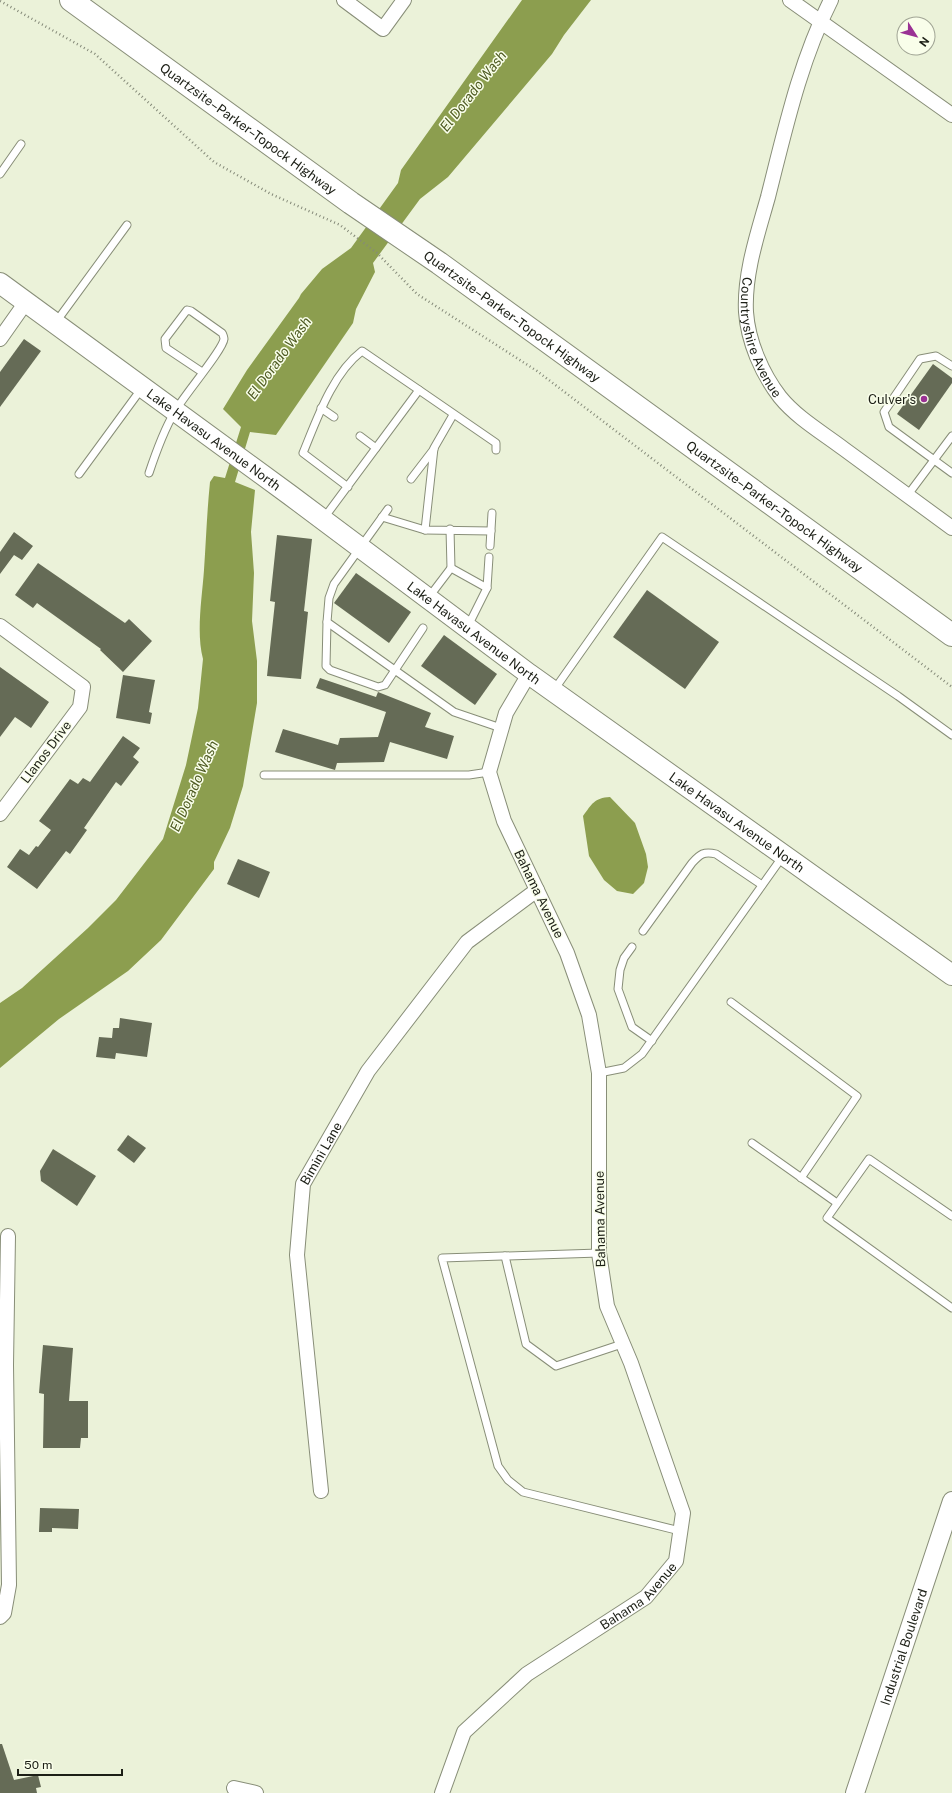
<svg xmlns="http://www.w3.org/2000/svg" width="952" height="1793" viewBox="0 0 952 1793" font-family="'Public Sans',sans-serif">
	<style>
		.water { fill: #8c9e4f }
		.building { fill: #656b56 }
		.lines { fill: none; stroke-linecap: round; stroke-linejoin: round }
		.service-casing { stroke: #888e78; stroke-width: 9 }
		.minor-casing { stroke: #888e78; stroke-width: 16 }
		.tertiary-casing { stroke: #888e78; stroke-width: 20 }
		.secondary-casing { stroke: #888e78; stroke-width: 22 }
		.trunk-casing { stroke: #888e78; stroke-width: 24 }
		.path { stroke: #858a79; stroke-width: 2.5; stroke-dasharray: 1 3; stroke-linecap: butt }
		.service { stroke: #fff; stroke-width: 7 }
		.minor { stroke: #fff; stroke-width: 14 }
		.tertiary { stroke: #fff; stroke-width: 18 }
		.secondary { stroke: #fff; stroke-width: 20 }
		.trunk { stroke: #fff; stroke-width: 22 }
		.poi-dot { fill: #9a3194; stroke: #f9feea; stroke-width: 1.5 }
		.labels { text-anchor: middle; dominant-baseline: central; stroke-width: 3; stroke-linejoin: round; paint-order: stroke }
		.street-label { font-size: 13px; fill: #1c1f16; stroke: #f9feea }
		.poi-label { font-size: 13px; fill: #1c1f16; stroke: #f9feea; text-anchor: end }
		.water-label { font-size: 14px; font-style: italic; fill: #4f5c23; stroke: #f9feea }
	</style>
	<rect width="100%" height="100%" fill="#ebf2d9"/>
	<g class="water">
		<path d="M522 0H591L564 35 552 54 448 177 420 199 373 263 375 272 356 309 353 323 276 435 250 432 235 482 255 490 251 532 254 573 252 621 257 661V703L243 786 230 828 214 862V869L161 940 128 971 59 1019 0 1068V1003L22 988 88 928 116 900 163 839 186 765 198 708 203 659C196 633 202 598 204 570 206 541 207 511 210 482L214 476 225 478 241 427 223 409 247 370 299 298 301 294 322 269 351 248 398 183 401 170Z"/>
		<path d="M610 797 635 823 646 854 648 867 644 883 633 894 617 891 604 880 589 856 583 816C592 804 594 798 610 797Z"/>
	</g>
	<g class="building">
		<polygon points="24,339 41,351 0,407 0,372"/>
		<polygon points="933,364 952,378 952,383 919,430 897,414"/>
		<polygon points="14,532 33,546 22,560 14,555 0,574 0,552"/>
		<polygon points="277,535 312,539 304,611 308,612 301,679 267,676 275,602 270,601"/>
		<polygon points="38,563 125,623 129,619 152,641 123,672 100,650 101,649 37,603 33,608 15,595"/>
		<polygon points="356,573 411,612 389,643 334,603"/>
		<polygon points="647,590 719,642 685,689 613,637"/>
		<polygon points="444,635 497,674 475,705 421,666"/>
		<polygon points="0,667 49,702 31,728 15,717 0,737"/>
		<polygon points="123,675 155,680 149,712 152,713 150,724 116,718"/>
		<polygon points="320,678 376,697 378,692 431,713 425,727 454,736 447,759 390,742 384,762 337,763 335,770 275,752 283,729 338,745 340,738 378,737 386,712 316,688"/>
		<polygon points="123,736 140,748 133,757 139,762 121,786 116,782 84,828 87,830 70,854 66,851 37,889 7,867 20,849 29,855 36,846 38,847 51,830 39,821 70,779 78,784 83,778 90,782"/>
		<polygon points="238,859 270,872 259,898 227,884"/>
		<polygon points="120,1018 152,1023 147,1057 116,1053 115,1059 96,1057 99,1037 112,1038 113,1028 119,1028"/>
		<polygon points="128,1135 146,1148 134,1163 117,1150"/>
		<polygon points="53,1149 96,1176 77,1206 41,1181 40,1171"/>
		<polygon points="43,1345 73,1348 69,1401 88,1401 88,1438 81,1438 80,1448 43,1448 44,1394 39,1393"/>
		<polygon points="40,1508 79,1509 78,1529 52,1528 52,1532 39,1532"/>
		<polygon points="0,1744 2,1744 14,1780 38,1775 41,1787 36,1788 37,1793 0,1793"/>
	</g>
	<g class="lines">
		<g class="service-casing">
			<g id="service">
				<polyline points="0,174 21,144"/>
				<polyline points="56,322 127,225"/>
				<polyline points="952,366 936,356 920,359 884,412 889,427 952,473"/>
				<polyline points="419,390 496,443 496,450"/>
				<polyline points="321,408 334,417"/>
				<polyline points="360,436 376,448"/>
				<path d="M149 473C156 452 163 432 174 413 181 399 223 350 224 339 224 338 223 334 222 333L191 311 187 310 165 339 166 348 202 372"/>
				<polyline points="79,474 142,388"/>
				<polyline points="411,479 434,449"/>
				<polyline points="907,496 952,436"/>
				<polyline points="388,509 334,584 329,598 327,622 454,712 501,728"/>
				<polyline points="382,517 425,530 491,531"/>
				<path d="M324 518 419 390 362 351C332 374 317 419 303 453L348 487"/>
				<polyline points="450,529 451,568"/>
				<polyline points="425,530 434,448 453,415"/>
				<polyline points="490,546 492,513"/>
				<polyline points="429,597 451,568 487,588"/>
				<polyline points="327,622 326,666 330,670 378,687 385,685 423,628"/>
				<polyline points="468,626 487,588 489,557"/>
				<polyline points="554,690 662,537 898,696 952,735"/>
				<polyline points="264,775 469,775 489,772"/>
				<path d="M643 931 692 863C700 854 704 851 716 854L762 885"/>
				<polyline points="632,947 624,958 620,970 618,989 632,1027 652,1041"/>
				<polyline points="731,1002 857,1096 801,1178"/>
				<polyline points="599,1073 624,1068 642,1054 783,856"/>
				<polyline points="752,1143 837,1203"/>
				<polyline points="952,1216 869,1159 827,1218 952,1308"/>
				<polyline points="599,1253 442,1258 498,1466 508,1480 523,1492 680,1531"/>
				<polyline points="505,1256 526,1344 556,1366 622,1344"/>
			</g>
		</g>
		<g class="minor-casing">
			<g id="minor">
				<polyline points="344,0 383,29 404,0"/>
				<polyline points="790,0 952,115"/>
				<path id="s1" d="M831 0C800 61 785 130 768 197 758 233 744 273 746 312 748 341 762 374 780 397 797 418 823 433 844 449 880 475 916 502 952 528"/>
				<polyline points="0,339 26,302"/>
				<polyline points="0,626 83,687 80,707 0,814"/>
				<path id="s2" d="M321 1491 297 1255 303 1184 368 1071 467 942 537 890"/>
				<polyline points="0,1617 4,1613 9,1585 6,1365 8,1236"/>
				<polyline points="234,1788 256,1793"/>
				<path id="s3" d="M442 1793 464 1732 527 1674 646 1597 676 1561 683 1513 631 1363 607 1306 599 1253V1073L589 1015 567 953 504 821 489 772 506 713 529 674"/>
			</g>
		</g>
		<g class="tertiary-casing">
			<g id="tertiary">
				<path id="s4" d="M855 1793 952 1501"/>
			</g>
		</g>
		<g class="secondary-casing">
			<g id="secondary">
				<path id="s5" d="M0 283 290 495 529 674 952 975"/>
			</g>
		</g>
		<g class="trunk-casing">
			<g id="trunk">
				<path id="s6" d="M71 0 351 203 439 263 952 635"/>
			</g>
		</g>
		<polyline class="path" points="0,1 95,54 214,162 271,194 340,225 377,253 417,294 537,371 952,687"/>
		<use href="#service" class="service"/>
		<use href="#minor" class="minor"/>
		<use href="#tertiary" class="tertiary"/>
		<use href="#secondary" class="secondary"/>
		<use href="#trunk" class="trunk"/>
	</g>
	<circle class="poi-dot" cx="924" cy="399" r="4"/>
	<g class="labels">
		<g class="street-label">
			<text stroke="none"><textPath href="#s6" startOffset="219">Quartzsite–Parker–Topock Highway</textPath></text>
			<text stroke="none"><textPath href="#s6" startOffset="543">Quartzsite–Parker–Topock Highway</textPath></text>
			<text stroke="none"><textPath href="#s1" startOffset="353">Countryshire Avenue</textPath></text>
			<text stroke="none"><textPath href="#s5" startOffset="265">Lake Havasu Avenue North</textPath></text>
			<text stroke="none"><textPath href="#s6" startOffset="867">Quartzsite–Parker–Topock Highway</textPath></text>
			<text stroke="none"><textPath href="#s5" startOffset="589">Lake Havasu Avenue North</textPath></text>
			<text transform="translate(46 752) rotate(-53)">Llanos Drive</text>
			<text stroke="none"><textPath href="#s5" startOffset="913">Lake Havasu Avenue North</textPath></text>
			<text transform="translate(539 894) rotate(64)">Bahama Avenue</text>
			<text stroke="none"><textPath href="#s2" startOffset="344">Bimini Lane</textPath></text>
			<text transform="translate(600 1219) rotate(-91)">Bahama Avenue</text>
			<text stroke="none"><textPath href="#s3" startOffset="287">Bahama Avenue</textPath></text>
			<text stroke="none"><textPath href="#s4" startOffset="154">Industrial Boulevard</textPath></text>
		</g>
		<g class="poi-label">
			<text x="916" y="399">Culver's</text>
		</g>
		<g class="water-label">
			<text transform="translate(473 91) rotate(-52)">El Dorado Wash</text>
			<text transform="translate(279 358) rotate(-54)">El Dorado Wash</text>
			<text transform="translate(194 786) rotate(-66)">El Dorado Wash</text>
		</g>
	</g>
	<g transform="translate(916 36) rotate(126)"><circle r="19" fill="#f9feea" stroke="#a1a595"/>
	<path d="M0-3L7 15L0 10L-7 15Z" fill="#9a3194"/>
	<text y="-6" font-size="11" font-weight="bold" text-anchor="middle" fill="#1c1f16">N</text>
	</g>
	<path d="M18 1769v6h104v-6" fill="none" stroke="#1c1f16" stroke-width="2"/>
	<text x="24" y="1769" font-size="12" fill="#1c1f16" stroke="#f9feea" stroke-width="3" paint-order="stroke">50 m</text>
</svg>
